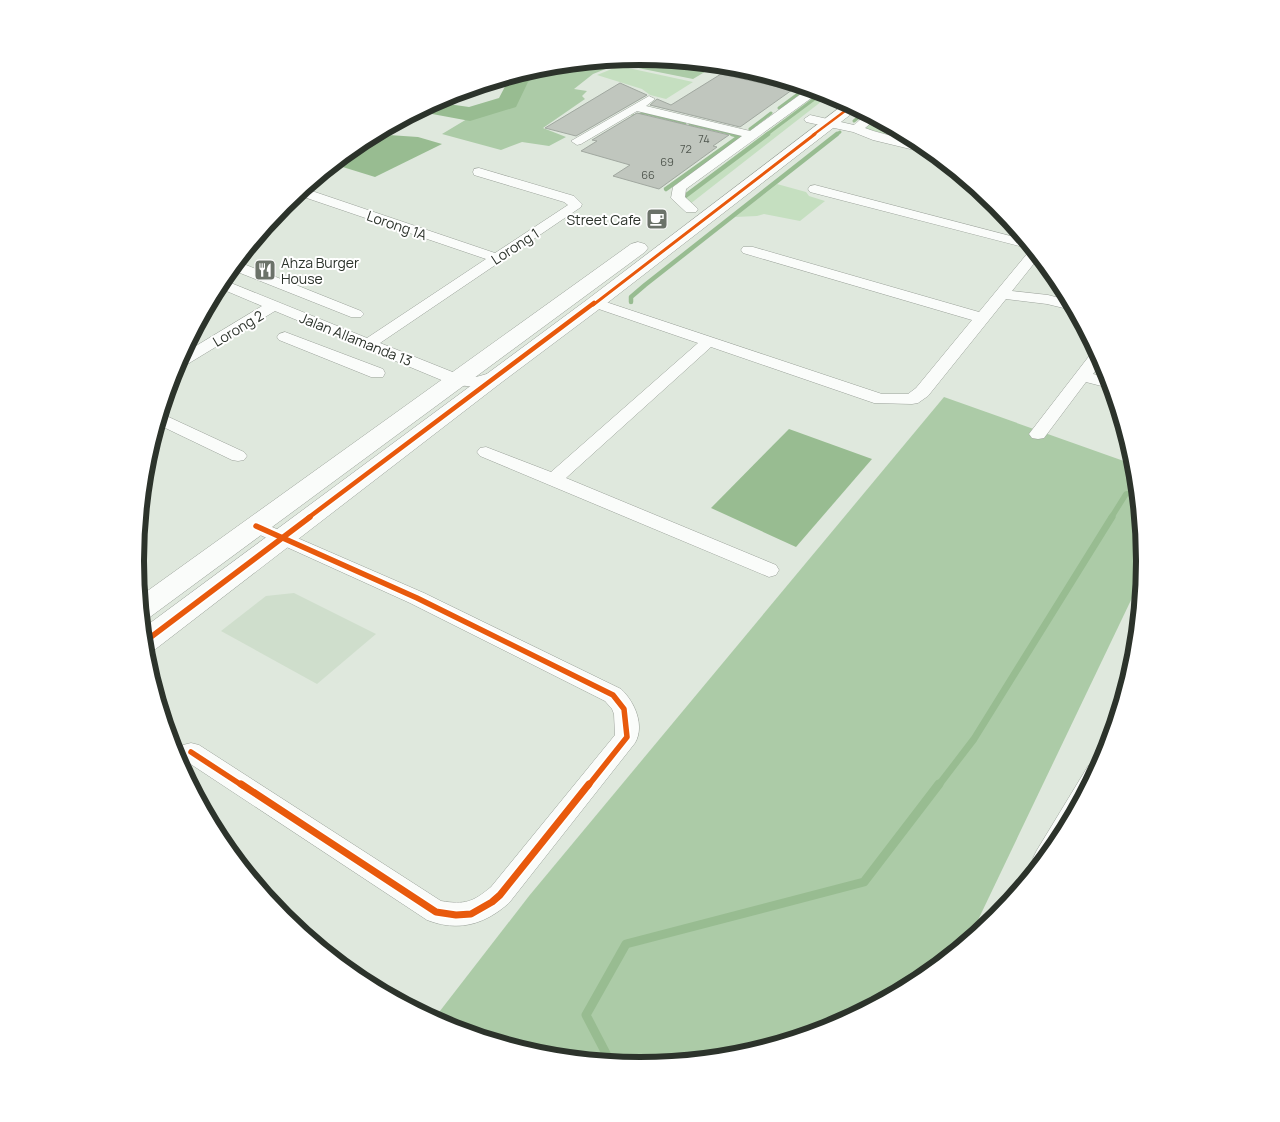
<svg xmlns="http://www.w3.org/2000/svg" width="1280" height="1122" viewBox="0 0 1280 1122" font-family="Manrope,sans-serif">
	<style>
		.built { fill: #cfdecc }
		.green { fill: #c5dfc0 }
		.forest { fill: #accba7 }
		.water { fill: #98bc91 }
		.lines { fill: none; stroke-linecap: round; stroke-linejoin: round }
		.stream-far4 { stroke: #98bc91; stroke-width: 3 }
		.stream-far3 { stroke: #98bc91; stroke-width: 4.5 }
		.stream-far2 { stroke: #98bc91; stroke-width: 5.5 }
		.stream-far1 { stroke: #98bc91; stroke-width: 7 }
		.stream { stroke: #98bc91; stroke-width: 9 }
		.river { fill: #98bc91; fill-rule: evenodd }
		.building { fill: #c0c6be; stroke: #a1a8a0 }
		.street-casing { stroke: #9ba29a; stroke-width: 1 }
		.secondary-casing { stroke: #9ba29a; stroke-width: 1 }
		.street { fill: #fafcfa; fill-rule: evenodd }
		.secondary { fill: #fafcfa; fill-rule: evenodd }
		.cycleway-far4-casing { stroke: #fff; stroke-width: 4.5 }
		.cycleway-far3-casing { stroke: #fff; stroke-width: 5 }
		.cycleway-far2-casing { stroke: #fff; stroke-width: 7 }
		.cycleway-far1-casing { stroke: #fff; stroke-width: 9 }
		.cycleway-casing { stroke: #fff; stroke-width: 10 }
		.cycleway-far4 { stroke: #e8590c; stroke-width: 2.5 }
		.cycleway-far3 { stroke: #e8590c; stroke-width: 3 }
		.cycleway-far2 { stroke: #e8590c; stroke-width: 4.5 }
		.cycleway-far1 { stroke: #e8590c; stroke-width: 5.5 }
		.cycleway { stroke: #e8590c; stroke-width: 7 }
		.labels { text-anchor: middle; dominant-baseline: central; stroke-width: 4; stroke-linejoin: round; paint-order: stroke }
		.far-number-label { font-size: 11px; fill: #515850 }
		.far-poi-label { font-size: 14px; fill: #2c332b; stroke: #fff; text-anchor: end }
		.far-street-label { font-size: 14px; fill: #2c332b; stroke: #fff }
		.rim { fill: none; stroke: #2c332b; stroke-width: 6 }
	</style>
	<rect width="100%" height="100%" fill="#dfe8dd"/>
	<polygon class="built" points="294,593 376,634 317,684 221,631 266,596"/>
	<g class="green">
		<polygon points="619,66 693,82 666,99 650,95 642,89 597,75"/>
		<polygon points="821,91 831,94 690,204 679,198"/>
		<polygon points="876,118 921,141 925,145 860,130"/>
		<polygon points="777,184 806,192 809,196 825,201 800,221 764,214 757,216 735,217"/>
	</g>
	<g class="forest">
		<polygon points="640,56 718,64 693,79 618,64 593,74 574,89 587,91 582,96 585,99 543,128 566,137 549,146 522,142 501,150 442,134 472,116 512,102 524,81 540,67"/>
		<polygon points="944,397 1135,465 1145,561 1143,575 968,941 920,981 833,1027 738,1056 640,1066 541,1056 447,1027 433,1020 529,896"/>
	</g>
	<g class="water">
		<polygon points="374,134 418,137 442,144 375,177 333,164 360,141"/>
		<polygon points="789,429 872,459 796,547 711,508"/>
	</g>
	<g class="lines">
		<g class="stream-far4">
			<polyline points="779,108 802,91"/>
			<polyline points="633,116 645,113 685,123"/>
			<polyline points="854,121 865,112"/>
			<polyline points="690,124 737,135"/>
			<polyline points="750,129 771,113"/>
			<polyline points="766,135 821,94"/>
			<polyline points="836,135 840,132"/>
		</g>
		<g class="stream-far3">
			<polyline points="732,134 740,136"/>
			<polyline points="666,189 740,136"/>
			<polyline points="680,200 768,134"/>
			<polyline points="631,302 631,297 645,285 837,134"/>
		</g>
		<polyline class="stream-far2" points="1111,518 1126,494 1138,492"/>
		<polyline class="stream-far1" points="938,786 974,739 1112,517"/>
		<polyline class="stream" points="611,1063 586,1015 626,944 864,882 939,784"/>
		<polygon class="river" points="540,66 542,69 528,82 516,107 470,121 416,111 434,102 469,107 499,98 511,75"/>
	</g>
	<g class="building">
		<polygon points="721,74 792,90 740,127 650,105 657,99 671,105"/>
		<polygon points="620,83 647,95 576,136 545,128"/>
		<polygon points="637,113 729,135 713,146 717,147 659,189 613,176 630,165 581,151 597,141 592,140"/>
	</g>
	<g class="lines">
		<g class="street-casing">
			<g id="street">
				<polygon points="718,65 780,79 821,91 686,189 685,197 698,209 696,212 686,212 671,198 673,187 742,136 637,111 581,144 577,145 571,141 649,96 655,99 646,106 750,131 805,91 714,70 713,68"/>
				<path d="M868 113 877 118 865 128C887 137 916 138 935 153L931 154 873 140 853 132 806 122 804 119 810 115 854 125Z"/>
				<path d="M479 168 574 196 582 204 581 207 380 343 460 375 476 377 494 372 500 373 502 377C494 389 464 387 451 384L275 311 181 368 173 369 181 355 262 306 217 287 221 279 367 338 486 259 295 194 303 188 495 253 568 205 564 202 474 175 473 172 474 169Z"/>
				<polygon points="815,185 1026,240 1040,256 1012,291 1048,295 1071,301 1076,311 1047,304 1006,299 928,396 918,403 912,404 874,403 711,347 566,478 776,565 779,570 776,575 769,577 480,456 477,452 480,448 486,447 551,472 698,343 590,306 587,303 590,300 600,300 882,394 908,394 916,388 972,320 743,253 741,250 743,247 753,247 979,312 1031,249 810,192 808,189 810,186"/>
				<polygon points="236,261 361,311 364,314 361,317 351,317 230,269"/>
				<polygon points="285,332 383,369 385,373 383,377 371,377 279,340 277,337 279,334"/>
				<polygon points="1097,350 1102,361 1093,374 1110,378 1113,389 1086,382 1044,438 1038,439 1032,438 1029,434 1032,430 1093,351"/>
				<polygon points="160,413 244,452 247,456 244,460 238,461 232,460 157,424"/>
				<path d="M256 520 424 593 621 689C635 702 645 726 635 743L509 903C484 925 458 932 427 920L183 759 179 752 183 745 191 743 199 745 441 901C465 905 473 902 491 887L615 735 614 714 612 709 605 701 410 603 249 530 246 526 249 522Z"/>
				<polygon points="1096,763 1101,765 1060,842 1039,866 1037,866 1033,858 1037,850 1088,766"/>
			</g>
		</g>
		<g class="secondary-casing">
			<g id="secondary">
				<polygon points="847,102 859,108 602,307 502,382 153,651 144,653 142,629 588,299"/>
				<polygon points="638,242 645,244 648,248 645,252 150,617 141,620 139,597 631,244"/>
			</g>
		</g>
		<use href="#street" class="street"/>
		<use href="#secondary" class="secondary"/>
		<g class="cycleway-far4-casing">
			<polyline id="cycleway-far4" points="813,135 853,105"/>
		</g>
		<g class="cycleway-far3-casing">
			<polyline id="cycleway-far3" points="593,305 815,134"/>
		</g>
		<g class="cycleway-far2-casing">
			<polyline id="cycleway-far2" points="308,518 594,303"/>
		</g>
		<g class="cycleway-far1-casing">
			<g id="cycleway-far1">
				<polyline points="256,526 417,598 613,695 624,709 627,737 588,786"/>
				<polyline points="143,643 310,517"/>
				<polyline points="191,752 243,786"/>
			</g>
		</g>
		<g class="cycleway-casing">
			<polyline id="cycleway" points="241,784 436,912 456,915 471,914 492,902 500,895 589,784"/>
		</g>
		<use href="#cycleway-far4" class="cycleway-far4"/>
		<use href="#cycleway-far3" class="cycleway-far3"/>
		<use href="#cycleway-far2" class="cycleway-far2"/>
		<use href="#cycleway-far1" class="cycleway-far1"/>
		<use href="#cycleway" class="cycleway"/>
	</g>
	<defs>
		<g id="cafe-square" transform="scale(1.125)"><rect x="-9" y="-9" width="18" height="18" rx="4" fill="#6b7269" stroke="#fff"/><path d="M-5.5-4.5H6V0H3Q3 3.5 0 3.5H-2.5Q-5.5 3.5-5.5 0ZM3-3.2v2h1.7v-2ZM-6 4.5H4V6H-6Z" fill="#fff"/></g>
		<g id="restaurant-square" transform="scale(1.125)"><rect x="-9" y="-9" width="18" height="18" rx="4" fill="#6b7269" stroke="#fff"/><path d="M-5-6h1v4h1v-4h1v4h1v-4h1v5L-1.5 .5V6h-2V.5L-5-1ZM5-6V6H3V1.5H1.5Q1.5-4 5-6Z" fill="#fff"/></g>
	</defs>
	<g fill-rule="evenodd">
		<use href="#cafe-square" x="657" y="219"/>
		<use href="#restaurant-square" x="265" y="270"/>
	</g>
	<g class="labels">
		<g class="far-number-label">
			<text x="704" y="138">74</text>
			<text x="686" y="148">72</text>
			<text x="667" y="161">69</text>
			<text x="648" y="174">66</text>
		</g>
		<g class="far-poi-label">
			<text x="641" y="219">Street Cafe</text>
			<text x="281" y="262" text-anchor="start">Ahza Burger<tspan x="281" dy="16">House</tspan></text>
		</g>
		<g class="far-street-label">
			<text transform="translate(397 225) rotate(19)">Lorong 1A</text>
			<text transform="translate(515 246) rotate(-33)">Lorong 1</text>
			<text transform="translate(238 328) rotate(-31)">Lorong 2</text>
			<text transform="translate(356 339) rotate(22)">Jalan Allamanda 13</text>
		</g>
	</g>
	<path d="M0 0H1280V1122H0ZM144 561a496 496 0 1 1 992 0a496 496 0 1 1-992 0Z" fill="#fff" fill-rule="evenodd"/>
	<path class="rim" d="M144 561a496 496 0 1 1 992 0a496 496 0 1 1-992 0Z"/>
</svg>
